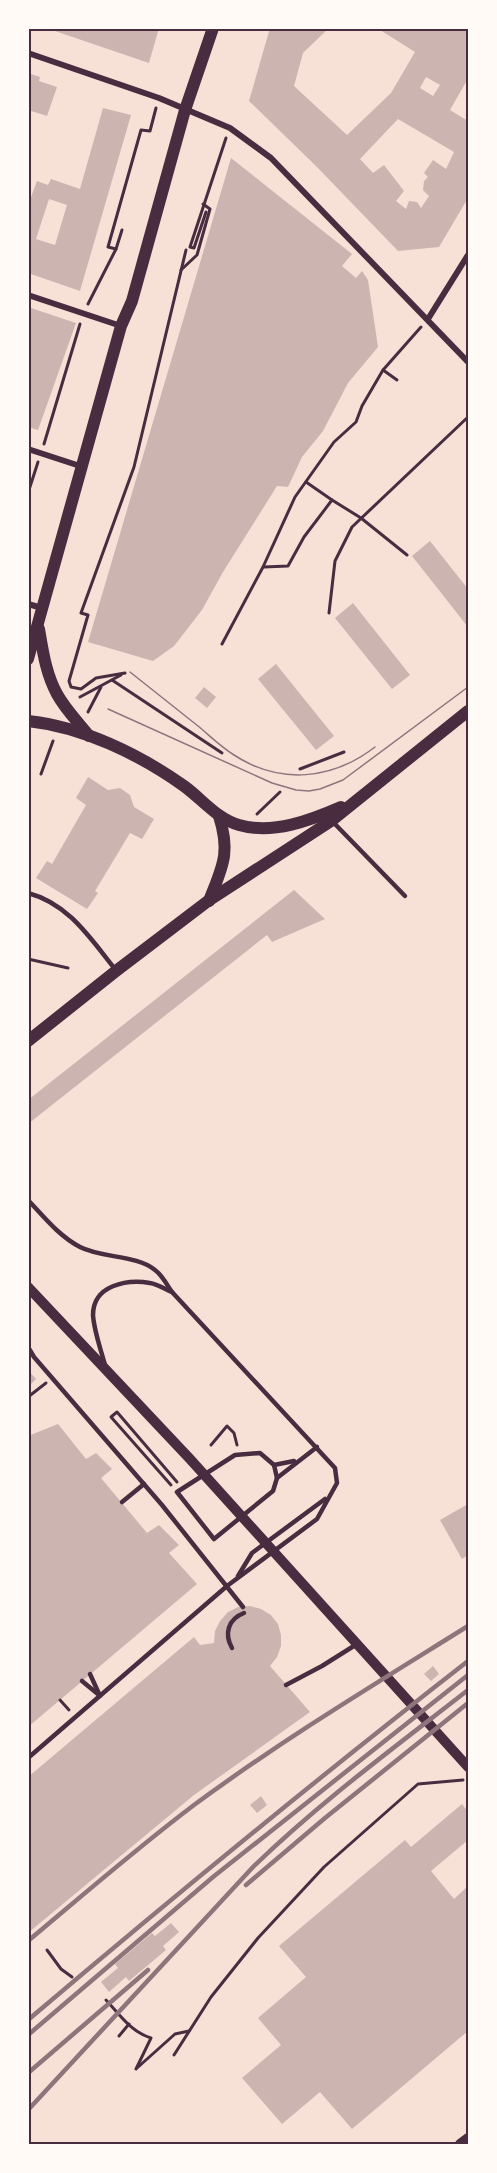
<svg xmlns="http://www.w3.org/2000/svg" width="497" height="2173" viewBox="0 0 497 2173" font-family="'Fira Sans',sans-serif">
	<style>
		.building { fill: #ccb4b1; fill-rule: evenodd }
		.lines { fill: none; stroke-linecap: round; stroke-linejoin: round }
		.path { stroke: #4a2c40; stroke-width: 3 }
		.service { stroke: #4a2c40; stroke-width: 4.5 }
		.minor { stroke: #4a2c40; stroke-width: 6 }
		.tertiary { stroke: #4a2c40; stroke-width: 10 }
		.secondary { stroke: #4a2c40; stroke-width: 12 }
		.tram { stroke: #8f747c; stroke-width: 1.5 }
		.rail { stroke: #8f747c; stroke-width: 4.5 }
		.neatline { fill: none; stroke: #4a2c40; stroke-width: 2 }
	</style>
	<rect width="100%" height="100%" fill="#f7e1d7"/>
	<g class="building">
		<polygon points="46,28 159,28 149,63"/>
		<path d="M270 28H329L303 53 294 86 347 135 391 93 415 52 377 28H468V84L466 82 450 110 468 121V198L439 247 398 251 317 167 249 101ZM426 77 440 85 433 96 420 88ZM398 119 454 152 446 169 433 160 424 173 428 177 424 181 423 190 429 196 421 208 417 202 409 201 406 209 396 201 404 191 384 165 373 173 360 159Z"/>
		<polygon points="31,74 40,77 39,81 57,87 47,116 28,110 28,77"/>
		<path d="M103 108 131 115 80 291 28 273V205L37 181 48 185 51 179 80 189ZM49 199 67 205 55 245 36 239Z"/>
		<polygon points="231,158 352,254 342,266 356,278 362,271 368,280 378,347 348,383 323,431 302,457 288,487 277,486 223,572 202,610 174,646 153,661 88,642"/>
		<polygon points="28,307 76,323 38,430 28,427 28,358 31,351 28,350"/>
		<polygon points="430,541 468,589 468,627 412,556"/>
		<polygon points="353,603 410,675 392,689 335,618"/>
		<polygon points="276,664 334,736 316,750 258,679"/>
		<polygon points="204,687 216,697 207,708 195,698"/>
		<polygon points="88,777 108,790 120,788 130,795 134,807 154,819 142,839 130,833 95,891 98,893 87,909 36,878 47,861 52,864 86,805 76,798"/>
		<polygon points="294,890 325,919 272,942 267,935 28,1124 28,1100"/>
		<polygon points="28,1370 36,1379 28,1387"/>
		<polygon points="58,1424 86,1459 96,1453 112,1469 101,1478 147,1533 159,1525 179,1545 169,1553 197,1584 28,1727 28,1436"/>
		<polygon points="468,1504 468,1555 462,1559 440,1520"/>
		<polygon points="250,1606 261,1609 271,1615 278,1624 281,1635 281,1646 277,1657 270,1666 310,1712 194,1795 28,1933 28,1777 194,1637 200,1645 214,1643 215,1631 220,1621 228,1612 238,1607"/>
		<polygon points="433,1666 439,1674 431,1681 424,1674"/>
		<polygon points="261,1796 267,1805 257,1813 250,1805"/>
		<polygon points="462,1804 468,1812 468,1840 431,1871 454,1899 468,1886 468,2031 352,2129 320,2092 282,2124 242,2078 281,2045 258,2018 306,1977 279,1946 405,1840 411,1847"/>
		<polygon points="171,1923 179,1932 163,1946 166,1950 129,1981 126,1977 109,1992 101,1982 118,1968 115,1964 152,1933 155,1936"/>
	</g>
	<g class="lines">
		<g class="path">
			<polyline points="206,212 194,248 190,247 226,138"/>
			<polyline points="116,249 122,230"/>
			<polyline points="181,270 197,255 210,209 203,204"/>
			<polyline points="88,304 116,249 108,247 141,130 150,131 156,108"/>
			<polyline points="383,370 397,380"/>
			<polyline points="44,444 80,324"/>
			<polyline points="28,493 38,462"/>
			<polyline points="332,500 361,518 407,555"/>
			<polyline points="264,567 288,566 304,537 332,500 306,482"/>
			<polyline points="329,613 335,561 352,527 468,417"/>
			<polyline points="222,644 263,567 295,497 334,442 356,422 362,406 383,370 421,327"/>
			<polyline points="125,673 96,678 81,689 71,687 69,681 88,615 81,613 134,467 186,250"/>
			<polyline points="112,680 222,753"/>
			<polyline points="80,697 121,675"/>
			<polyline points="88,712 101,687"/>
			<polyline points="300,769 344,752"/>
			<polyline points="41,774 53,741"/>
			<polyline points="257,814 280,792"/>
			<polyline points="28,959 68,968"/>
			<polyline points="28,1397 46,1383"/>
			<polyline points="211,1445 227,1426 234,1433 237,1445"/>
			<polyline points="171,1485 111,1417 117,1412 177,1482"/>
			<polyline points="60,1700 69,1710"/>
			<polyline points="47,1950 61,1969 72,1977"/>
			<path d="M106 2000C120 2015 131 2032 151 2038L136 2069"/>
			<polyline points="119,2036 129,2024"/>
			<polyline points="174,2055 211,1997 258,1938 324,1867 418,1784 463,1780"/>
			<polyline points="137,2068 175,2034 189,2031"/>
		</g>
		<g class="service">
			<polyline points="333,822 405,896"/>
			<path d="M28 893C69 904 90 938 115 969"/>
			<path d="M28 1200C44 1217 59 1236 80 1247 101 1258 137 1255 155 1270 162 1275 167 1285 172 1292L335 1468 337 1483 317 1519 227 1586 28 1758"/>
			<polyline points="28,1347 34,1357 162,1505 243,1607"/>
			<path d="M105 1365C101 1350 94 1331 93 1315 93 1285 127 1279 150 1283 157 1284 165 1289 172 1292"/>
			<polygon points="260,1453 274,1465 277,1478 273,1491 214,1539 177,1492 235,1455"/>
			<polyline points="274,1465 294,1461"/>
			<polyline points="277,1478 317,1447"/>
			<polyline points="122,1502 144,1484"/>
			<polyline points="238,1576 252,1553 325,1499"/>
			<path d="M232 1648C224 1634 228 1619 244 1613"/>
			<polyline points="90,1674 100,1696"/>
			<polyline points="82,1681 99,1695"/>
			<polyline points="286,1685 322,1666 357,1644"/>
		</g>
		<g class="minor">
			<polyline points="28,53 159,98 230,128 271,158 468,362"/>
			<polyline points="28,295 121,326"/>
			<polyline points="428,319 468,255"/>
			<polyline points="28,449 80,466"/>
			<polyline points="28,604 42,608"/>
		</g>
		<g class="tertiary">
			<polyline points="28,1287 190,1459 468,1767"/>
			<polyline points="460,2144 468,2138"/>
		</g>
		<g class="secondary">
			<path d="M39 629C43 652 46 674 57 694 65 709 79 723 89 736"/>
			<polyline points="28,659 121,326 132,301 185,110 213,28"/>
			<path d="M28 721C83 727 139 754 184 786 202 799 217 819 239 825 273 835 311 820 341 807"/>
			<path d="M209 901C222 867 231 854 219 816"/>
			<polyline points="28,1041 116,971 208,901 331,821 468,711"/>
		</g>
		<g class="tram">
			<path d="M130 672C153 690 175 708 198 726 210 736 221 747 234 755 280 785 332 780 375 747"/>
			<polyline points="108,709 272,783 296,790 309,791 320,789 343,780 468,687"/>
		</g>
		<g class="rail">
			<polyline points="246,1885 325,1818 468,1703"/>
			<path d="M28 1941C83 1895 137 1848 194 1805 282 1740 375 1684 468 1626"/>
			<path d="M28 2020C173 1897 319 1777 468 1661"/>
			<polyline points="28,2035 213,1877 468,1675"/>
			<polyline points="28,2073 148,1970"/>
			<path d="M28 2110 253 1867C320 1802 395 1747 468 1690"/>
		</g>
	</g>
	<rect width="497" height="2173" fill="none" stroke="#fffaf5" stroke-width="60"/>
	<rect x="30" y="30" width="437" height="2113" class="neatline"/>
</svg>
